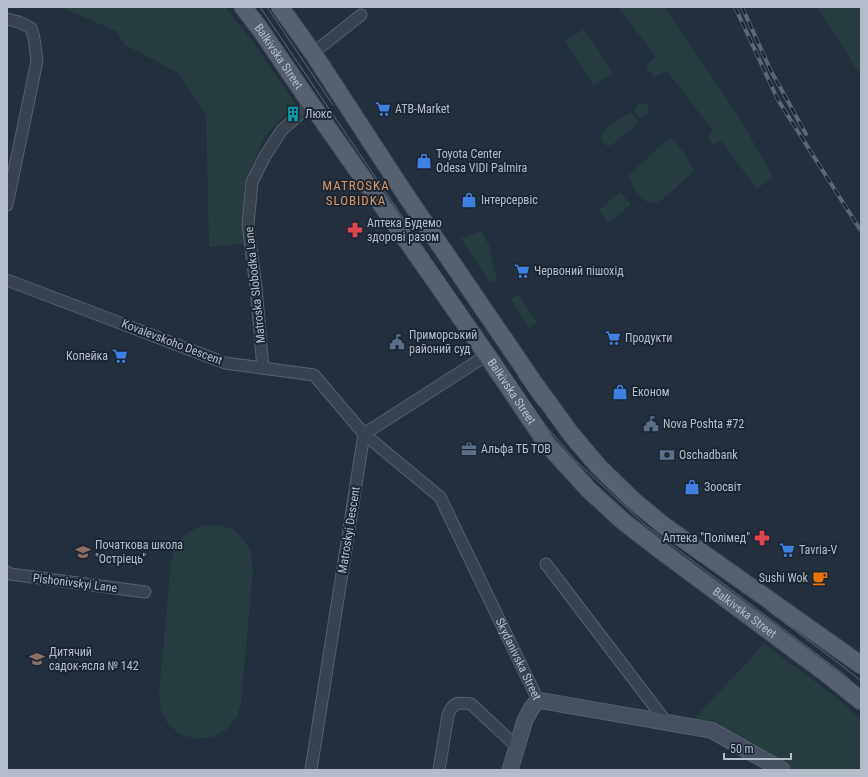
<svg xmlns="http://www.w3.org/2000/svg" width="868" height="777" viewBox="0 0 868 777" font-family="'Roboto Condensed',sans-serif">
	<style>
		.green { fill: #263c3f }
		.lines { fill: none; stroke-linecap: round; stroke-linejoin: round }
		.street-casing { stroke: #565f6c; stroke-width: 13 }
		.secondary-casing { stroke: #565f6c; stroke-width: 17 }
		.primary-casing { stroke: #414a57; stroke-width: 19 }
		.street { stroke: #38414e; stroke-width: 11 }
		.secondary { stroke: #465061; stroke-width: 15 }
		.primary { stroke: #56606e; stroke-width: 17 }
		.tram { stroke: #5a6575; stroke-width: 1 }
		.rail-casing { stroke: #5a6575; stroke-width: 4 }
		.rail { stroke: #1d2633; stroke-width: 2.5; stroke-dasharray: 8; stroke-linecap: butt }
		.labels { text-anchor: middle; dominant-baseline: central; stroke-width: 4; stroke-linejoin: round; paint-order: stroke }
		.street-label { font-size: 12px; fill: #b4bcc9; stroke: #1d2633 }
		.poi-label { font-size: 12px; fill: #b4bcc9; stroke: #1d2633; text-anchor: start }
		.neighbourhood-label { font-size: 13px; letter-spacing: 1px; fill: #d59563; stroke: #1d2633 }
	</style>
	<rect width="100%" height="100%" fill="#242f3e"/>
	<g class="green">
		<polygon points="61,7 225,7 253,42 297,106 284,116 265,136 245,182 243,244 209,247 206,115 177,72 125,45 116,31"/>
		<polygon points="618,7 665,7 738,116 773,176 757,189 721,141 712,145 707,137 713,131 667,71 654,78 646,66 656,57"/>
		<polygon points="817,7 861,7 861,73 856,69 844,48"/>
		<polygon points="584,29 613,73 594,85 565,41"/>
		<circle cx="642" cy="110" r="7"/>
		<path d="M630 113H632L638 120 637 124 613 144 608 146 604 144 601 136C605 127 621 117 630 113Z"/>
		<path d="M671 139C680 146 690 161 694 171L663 199 656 203C652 203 648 203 646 201 638 196 631 184 629 175L667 140Z"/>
		<polygon points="620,192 631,205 608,223 599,210"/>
		<polygon points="482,231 485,239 489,245 497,280 490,283 461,238"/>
		<polygon points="518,294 537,322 529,328 511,299"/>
		<polygon points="216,525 232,529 244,540 251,553 253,570 241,702 237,717 226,730 212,737 196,739 180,734 168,724 161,710 159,694 171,562 175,546 186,534 200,526"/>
		<polygon points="764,644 836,697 861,720 861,770 789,770 695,718"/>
	</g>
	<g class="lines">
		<g class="street-casing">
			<g id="street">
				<polyline points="7,19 19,22 31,28 34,38 37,61 7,205"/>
				<polyline points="313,53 361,15"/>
				<path id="s1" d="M7 280 225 363 314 375 364 434 440 497 538 700"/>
				<polyline points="263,368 256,287 248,225 252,182 265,156 282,130 311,104"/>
				<polyline points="546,564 667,723"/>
				<polyline points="7,572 10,574 145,592"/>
				<polyline points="311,770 364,434 487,355"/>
				<path d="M439 770 448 715C453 702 458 702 471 704L517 747"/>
			</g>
		</g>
		<g class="secondary-casing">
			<polyline id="secondary" points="510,770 525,720 531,709 538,700 711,730 782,770"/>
		</g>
		<g class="primary-casing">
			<g id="primary">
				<path id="s2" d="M243 7 260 29 311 104 487 355 547 444 589 490 624 522 659 549 831 677 861 701"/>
				<polyline points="280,7 313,53 405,194 534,383 571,434 599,467 634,501 663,525 861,665"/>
			</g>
		</g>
		<use href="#street" class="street"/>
		<use href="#secondary" class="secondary"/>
		<use href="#primary" class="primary"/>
		<g class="tram">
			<polyline points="260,7 475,324 545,425 575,460 645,525 842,673 861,690"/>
			<polyline points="267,7 333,105"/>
			<polyline points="519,377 540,407"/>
			<polyline points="570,446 612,486 649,520 703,561"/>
			<polyline points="769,611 845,668 861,681"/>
		</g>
		<g class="rail-casing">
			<g id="rail">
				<polyline points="735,7 778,100 861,231"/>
				<polyline points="742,7 771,71 806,134"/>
			</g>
		</g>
		<use href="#rail" class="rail"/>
	</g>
	<defs>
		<g id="supermarket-bare" transform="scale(1.2)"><path d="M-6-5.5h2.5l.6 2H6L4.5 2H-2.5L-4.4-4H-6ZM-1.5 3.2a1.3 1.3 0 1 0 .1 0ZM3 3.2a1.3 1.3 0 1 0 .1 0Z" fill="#3f7fe0" stroke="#1d2633" stroke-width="2.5" paint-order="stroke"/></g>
		<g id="building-bare" transform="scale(1.2)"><path d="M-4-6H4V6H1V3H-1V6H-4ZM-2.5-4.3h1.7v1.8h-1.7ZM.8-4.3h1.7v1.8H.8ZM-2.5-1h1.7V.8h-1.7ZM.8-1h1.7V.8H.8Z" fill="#0f9aa8" stroke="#1d2633" stroke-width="2.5" paint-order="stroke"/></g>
		<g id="shop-bare" transform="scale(1.2)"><path d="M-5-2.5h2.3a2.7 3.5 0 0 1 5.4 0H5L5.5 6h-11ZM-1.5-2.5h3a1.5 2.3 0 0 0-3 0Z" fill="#3f7fe0" stroke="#1d2633" stroke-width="2.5" paint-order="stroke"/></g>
		<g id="pharmacy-bare" transform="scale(1.2)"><path d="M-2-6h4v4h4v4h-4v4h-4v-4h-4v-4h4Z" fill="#e0444e" stroke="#1d2633" stroke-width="2.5" paint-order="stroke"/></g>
		<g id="civic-bare" transform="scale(1.2)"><path d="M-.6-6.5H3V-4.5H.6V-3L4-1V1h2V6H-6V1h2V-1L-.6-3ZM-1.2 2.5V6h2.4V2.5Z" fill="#5c6f8a" stroke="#1d2633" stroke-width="2.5" paint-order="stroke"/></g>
		<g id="office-bare" transform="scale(1.2)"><path d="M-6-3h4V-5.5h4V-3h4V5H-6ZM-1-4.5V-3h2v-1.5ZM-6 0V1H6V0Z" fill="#5c6f8a" stroke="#1d2633" stroke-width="2.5" paint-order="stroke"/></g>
		<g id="bank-bare" transform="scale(1.2)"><path d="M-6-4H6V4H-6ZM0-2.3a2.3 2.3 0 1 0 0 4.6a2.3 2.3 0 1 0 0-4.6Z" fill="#5c6f8a" stroke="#1d2633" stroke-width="2.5" paint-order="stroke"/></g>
		<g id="school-bare" transform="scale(1.2)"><path d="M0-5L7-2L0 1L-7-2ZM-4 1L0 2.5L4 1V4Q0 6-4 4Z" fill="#8d6e63" stroke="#1d2633" stroke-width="2.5" paint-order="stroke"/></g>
		<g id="cafe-bare" transform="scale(1.2)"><path d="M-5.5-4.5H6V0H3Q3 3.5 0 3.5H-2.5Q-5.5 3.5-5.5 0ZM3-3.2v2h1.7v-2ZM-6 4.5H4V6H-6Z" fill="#e8710a" stroke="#1d2633" stroke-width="2.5" paint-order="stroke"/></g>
	</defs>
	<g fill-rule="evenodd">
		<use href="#supermarket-bare" x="383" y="109"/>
		<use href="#building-bare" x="293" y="114"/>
		<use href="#shop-bare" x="424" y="161"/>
		<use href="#shop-bare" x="469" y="200"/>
		<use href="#pharmacy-bare" x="355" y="230"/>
		<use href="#supermarket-bare" x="522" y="271"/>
		<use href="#supermarket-bare" x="613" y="338"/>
		<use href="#civic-bare" x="397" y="342"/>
		<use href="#supermarket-bare" x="120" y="356"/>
		<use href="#shop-bare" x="620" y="392"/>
		<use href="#civic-bare" x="651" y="424"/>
		<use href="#office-bare" x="469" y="449"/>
		<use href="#bank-bare" x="667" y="455"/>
		<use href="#shop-bare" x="692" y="487"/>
		<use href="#pharmacy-bare" x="762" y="538"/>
		<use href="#supermarket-bare" x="787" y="550"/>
		<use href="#school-bare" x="83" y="552"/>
		<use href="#cafe-bare" x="820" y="578"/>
		<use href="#school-bare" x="37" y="659"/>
	</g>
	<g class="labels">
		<g class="street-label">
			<text stroke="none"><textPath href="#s2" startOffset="61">Balkivska Street</textPath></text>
			<text transform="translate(255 285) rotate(-96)">Matroska Slobodka Lane</text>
			<text transform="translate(172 342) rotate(21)">Kovalevskoho Descent</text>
			<text stroke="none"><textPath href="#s2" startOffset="469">Balkivska Street</textPath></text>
			<text transform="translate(349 530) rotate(-81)">Matroskyi Descent</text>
			<text transform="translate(75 583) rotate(7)">Pishonivskyi Lane</text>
			<text stroke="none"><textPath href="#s2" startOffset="793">Balkivska Street</textPath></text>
			<text stroke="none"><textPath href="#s1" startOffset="679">Skydanivska Street</textPath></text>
		</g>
		<g class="poi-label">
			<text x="395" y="109">ATB-Market</text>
			<text x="305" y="114">Люкс</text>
			<text x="436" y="154">Toyota Center<tspan x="436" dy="14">Odesa VIDI Palmira</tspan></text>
			<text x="481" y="200">Інтерсервіс</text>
			<text x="367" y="223">Аптека Будемо<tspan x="367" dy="14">здорові разом</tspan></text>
			<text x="534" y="271">Червоний пішохід</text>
			<text x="409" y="335">Приморський<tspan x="409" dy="14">районий суд</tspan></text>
			<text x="625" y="338">Продукти</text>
			<text x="108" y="356" text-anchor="end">Копейка</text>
			<text x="632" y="392">Економ</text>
			<text x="663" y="424">Nova Poshta #72</text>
			<text x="481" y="449">Альфа ТБ ТОВ</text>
			<text x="679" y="455">Oschadbank</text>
			<text x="704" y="487">Зоосвіт</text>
			<text x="750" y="538" text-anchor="end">Аптека "Полімед"</text>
			<text x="95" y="545">Початкова школа<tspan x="95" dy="14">"Остріець"</tspan></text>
			<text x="799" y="550">Tavria-V</text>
			<text x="808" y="578" text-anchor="end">Sushi Wok</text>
			<text x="49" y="652">Дитячий<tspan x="49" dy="14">садок-ясла № 142</tspan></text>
		</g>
		<g class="neighbourhood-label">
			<text x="356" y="185">MATROSKA<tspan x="356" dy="15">SLOBIDKA</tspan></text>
		</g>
	</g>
	<rect width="868" height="777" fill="none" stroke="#b4bcc9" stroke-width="16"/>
	<path d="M724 753v6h67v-6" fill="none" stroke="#b4bcc9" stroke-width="2"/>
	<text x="730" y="753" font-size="12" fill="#b4bcc9" stroke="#1d2633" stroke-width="3" paint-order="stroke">50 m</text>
</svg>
